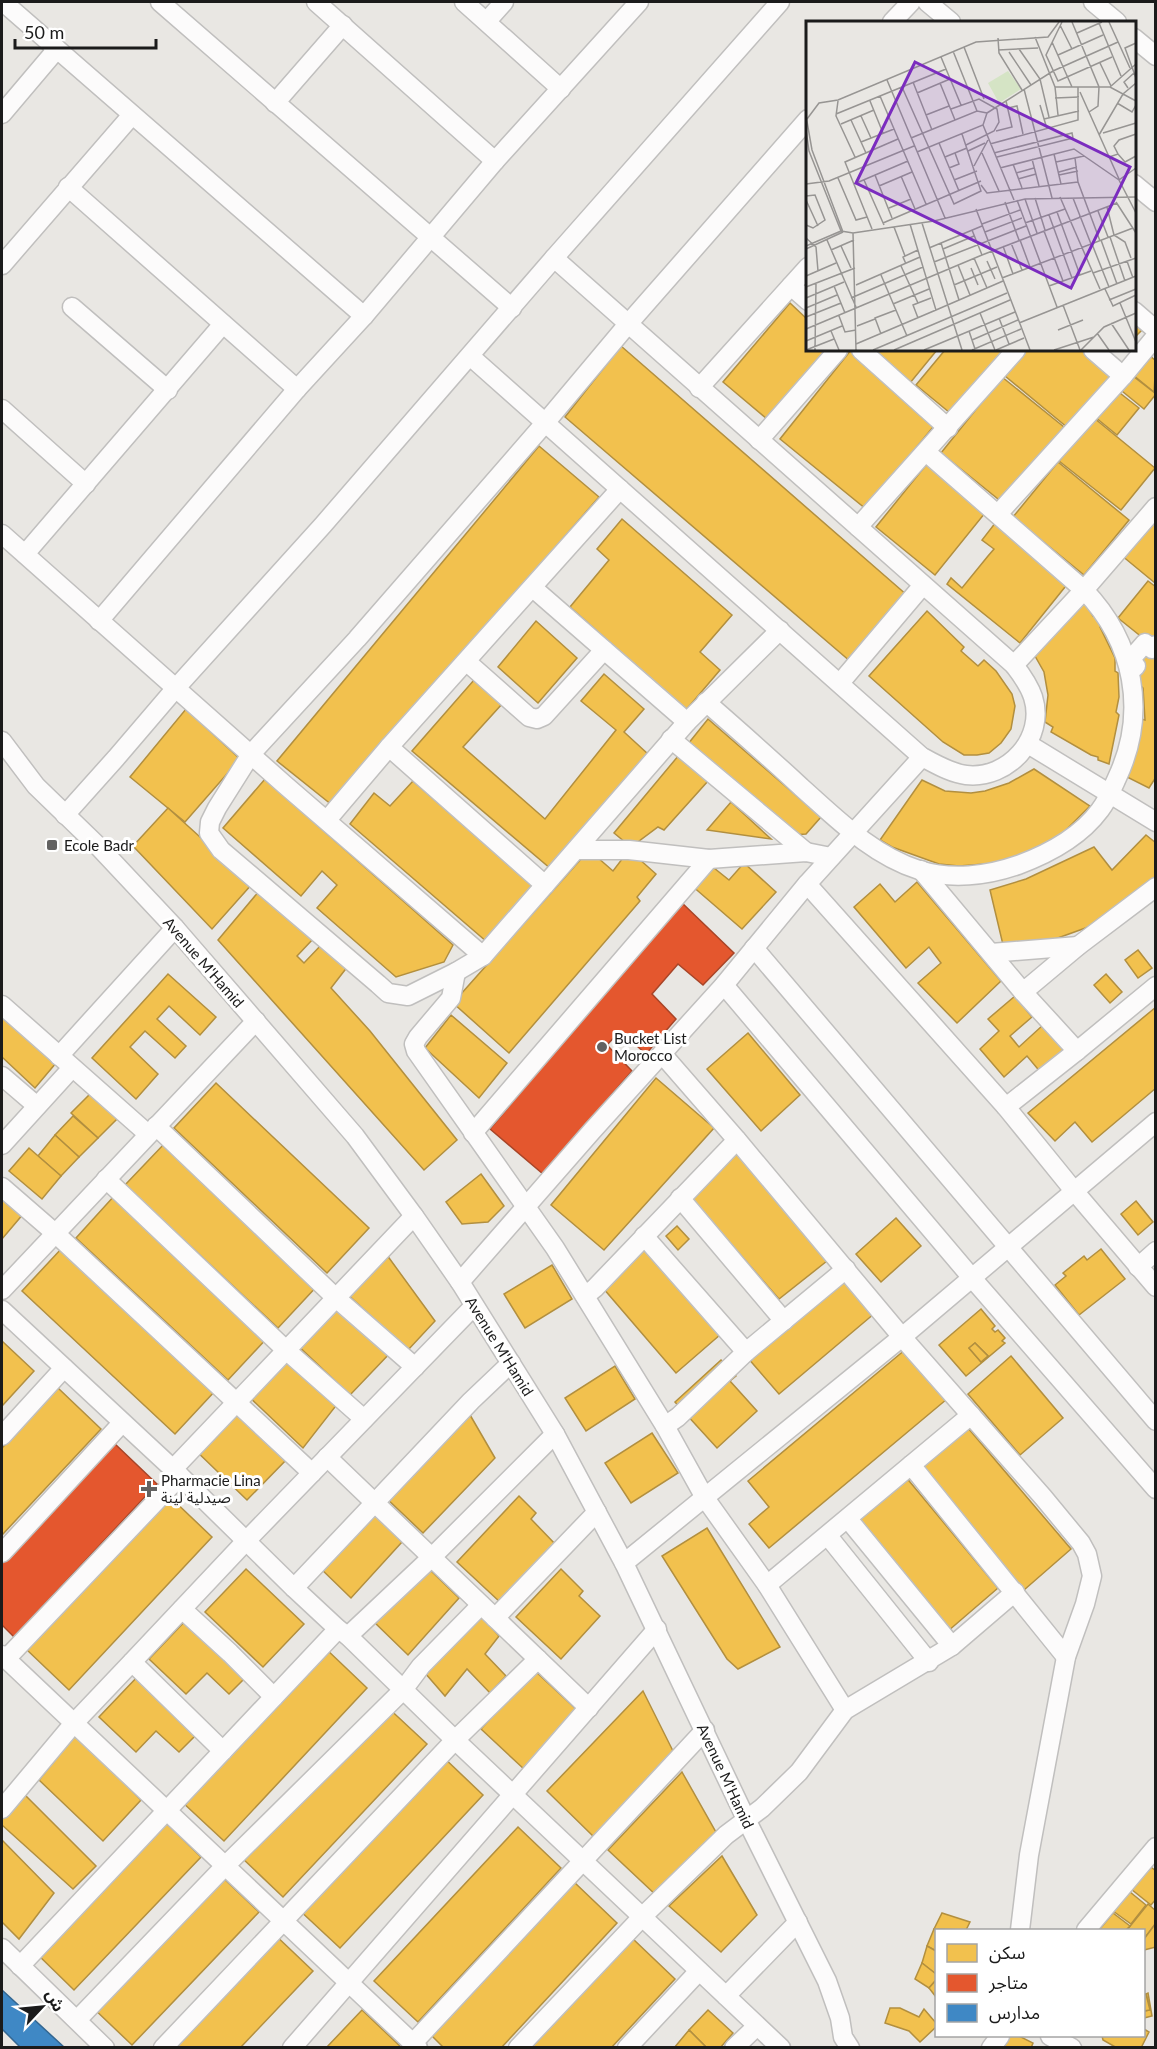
<svg xmlns="http://www.w3.org/2000/svg" width="1157" height="2049" viewBox="0 0 1157 2049" font-family="Lato,'Noto Sans Arabic',sans-serif">
	<style>
		.homes { fill: #f2c14e; stroke: #b28f3f; stroke-width: 1.5; fill-rule: evenodd }
		.shops { fill: #e4572e; stroke: #a84528; stroke-width: 1.5 }
		.schools { fill: #3f88c5; stroke: #346792; stroke-width: 1.5 }
		.lines { fill: none; stroke-linecap: round; stroke-linejoin: round }
		.minor-casing { stroke: #c0bfbe; stroke-width: 21 }
		.minor { stroke: #fcfbfb; stroke-width: 18 }
		.poi-dot { fill: #636261; stroke: #fff; stroke-width: 2 }
		.labels { text-anchor: middle; dominant-baseline: central; stroke-width: 6; stroke-linejoin: round; paint-order: stroke }
		.poi-label { font-size: 15px; fill: #1b1b1b; stroke: #fff; text-anchor: start }
		.street-label { font-size: 15px; fill: #1b1b1b; stroke: #fff }
		.inset-road { fill: none; stroke: #979593; stroke-width: 1.5 }
		.view { fill: #7b2cbf; fill-opacity: 0.15; stroke: #7b2cbf; stroke-width: 3 }
		.inset-edge { fill: none; stroke: #1b1b1b; stroke-width: 3 }
	</style>
	<rect width="100%" height="100%" fill="#e9e7e3"/>
	<g class="homes">
		<polygon points="790,303 808,320 808,350 831,350 767,419 723,382"/>
		<polygon points="1134,320 1144,328 1134,338"/>
		<polygon points="621,346 908,596 851,662 565,417"/>
		<polygon points="851,350 938,421 866,509 780,439"/>
		<polygon points="869,350 937,350 910,383"/>
		<polygon points="945,350 1009,350 955,417 916,385"/>
		<polygon points="1026,350 1084,350 1113,373 1068,428 1005,376"/>
		<polygon points="1149,355 1156,361 1154,392 1133,375"/>
		<polygon points="1129,373 1156,394 1144,409 1117,387"/>
		<polygon points="1002,377 1064,427 1003,503 941,453"/>
		<polygon points="1116,390 1139,408 1117,435 1095,417"/>
		<polygon points="1094,418 1155,468 1121,510 1059,461"/>
		<polygon points="539,446 599,497 332,805 277,761"/>
		<polygon points="930,460 989,508 935,575 876,527"/>
		<polygon points="1058,462 1129,520 1084,575 1013,517"/>
		<polygon points="1156,513 1155,583 1121,555"/>
		<polygon points="622,519 732,615 700,652 720,670 686,710 570,607 609,560 597,549"/>
		<polygon points="996,522 1069,582 1020,643 947,584 951,578 962,588 988,556 994,549 982,540"/>
		<polygon points="1148,581 1156,587 1156,643 1153,646 1118,618"/>
		<polygon points="1083,599 1093,616 1096,615 1102,626 1100,627 1115,658 1115,671 1118,673 1119,697 1116,712 1119,715 1109,764 1098,760 1098,757 1091,755 1051,732 1053,727 1045,722 1048,695 1044,672 1031,649"/>
		<polygon points="927,611 964,647 961,651 978,666 984,660 996,671 1012,694 1015,706 1011,729 1001,743 989,753 977,755 964,755 943,742 869,676"/>
		<polygon points="536,621 577,658 538,703 498,667"/>
		<polygon points="1140,652 1156,652 1156,777 1149,788 1125,776 1132,765 1129,761 1139,742 1136,740 1141,719 1145,720 1143,688 1139,684"/>
		<polygon points="604,674 644,709 624,732 648,754 551,869 412,751 474,680 502,704 463,747 545,819 616,730 581,701"/>
		<polygon points="186,709 240,759 185,822 130,777"/>
		<polygon points="708,719 821,817 806,834 792,835 688,744"/>
		<polygon points="679,755 708,781 664,830 658,827 631,847 614,833"/>
		<polygon points="1034,769 1090,806 1059,837 1022,855 997,863 959,866 939,864 892,847 880,840 922,780 945,791 971,793 985,791 1009,783"/>
		<polygon points="265,779 453,945 444,962 396,977 317,908 337,885 322,871 301,896 223,828"/>
		<polygon points="413,781 534,887 487,942 350,824 374,793 390,806"/>
		<polygon points="731,802 771,839 707,830"/>
		<polygon points="168,808 252,884 212,929 133,846"/>
		<polygon points="1146,835 1156,843 1156,879 1091,926 1044,943 1004,949 990,890 1026,879 1094,847 1112,870"/>
		<polygon points="589,850 613,871 629,850 656,874 637,897 640,901 509,1053 453,1003"/>
		<polygon points="744,863 776,892 742,929 691,885 709,864 729,880"/>
		<polygon points="917,882 1001,981 957,1023 918,983 941,963 929,947 906,968 854,907 880,884 895,902"/>
		<polygon points="260,890 313,939 297,956 304,963 323,943 348,966 331,988 370,1031 457,1140 424,1170 218,940"/>
		<polygon points="1138,950 1152,968 1138,978 1125,960"/>
		<polygon points="168,974 216,1017 200,1035 169,1006 157,1019 186,1046 175,1058 145,1031 130,1047 158,1074 136,1099 92,1058"/>
		<polygon points="1106,974 1122,992 1110,1003 1094,985"/>
		<polygon points="1015,996 1032,1017 1010,1036 1019,1047 1043,1025 1066,1053 1042,1074 1027,1056 1004,1077 980,1049 999,1031 988,1019"/>
		<polygon points="1156,1007 1156,1088 1092,1142 1075,1122 1055,1141 1028,1113"/>
		<polygon points="451,1015 507,1063 479,1098 425,1048"/>
		<polygon points="2,1016 56,1063 35,1088 2,1057"/>
		<polygon points="748,1033 800,1095 761,1131 707,1069"/>
		<polygon points="656,1078 714,1128 604,1250 551,1205"/>
		<polygon points="216,1083 369,1228 327,1273 174,1128"/>
		<polygon points="92,1092 119,1117 98,1138 71,1113"/>
		<polygon points="73,1116 98,1138 79,1157 55,1135"/>
		<polygon points="55,1135 79,1157 61,1176 38,1156"/>
		<polygon points="165,1143 318,1285 278,1328 125,1185"/>
		<polygon points="730,1144 827,1261 779,1299 682,1188"/>
		<polygon points="29,1148 61,1176 42,1199 9,1171"/>
		<polygon points="481,1174 504,1206 488,1222 462,1224 446,1202"/>
		<polygon points="2,1194 24,1213 2,1239"/>
		<polygon points="115,1195 268,1337 228,1380 76,1238"/>
		<polygon points="1136,1201 1153,1222 1138,1235 1121,1214"/>
		<polygon points="896,1218 921,1246 881,1282 856,1254"/>
		<polygon points="677,1226 689,1239 678,1250 666,1236"/>
		<polygon points="642,1242 721,1334 676,1373 597,1281"/>
		<polygon points="62,1248 215,1391 175,1434 22,1291"/>
		<polygon points="1101,1249 1125,1279 1079,1315 1055,1285 1066,1276 1063,1273 1084,1256 1087,1260"/>
		<polygon points="384,1251 435,1321 408,1350 346,1293"/>
		<polygon points="552,1265 572,1299 525,1328 504,1294"/>
		<polygon points="837,1268 875,1313 779,1394 741,1350"/>
		<polygon points="333,1297 391,1352 350,1395 292,1340"/>
		<path d="M981 1309 995 1326 992 1329 995 1332 998 1330 1005 1338 1002 1341 1005 1343 966 1376 939 1345ZM975 1343 988 1356 981 1362 969 1348Z"/>
		<polygon points="2,1341 34,1371 2,1406"/>
		<polygon points="975,1343 988,1356 981,1362 969,1348"/>
		<polygon points="906,1349 947,1399 769,1548 749,1524 769,1507 748,1481"/>
		<polygon points="282,1353 342,1398 303,1448 244,1392"/>
		<polygon points="1011,1356 1063,1418 1020,1455 968,1394"/>
		<polygon points="721,1360 736,1376 730,1381 757,1411 717,1448 675,1402"/>
		<polygon points="615,1366 635,1399 586,1431 565,1398"/>
		<polygon points="58,1388 101,1429 2,1535 2,1448"/>
		<polygon points="231,1401 289,1457 247,1500 190,1445"/>
		<polygon points="466,1408 495,1458 423,1533 383,1495"/>
		<polygon points="962,1421 1071,1549 1024,1590 914,1460"/>
		<polygon points="652,1433 678,1473 631,1503 605,1463"/>
		<polygon points="900,1470 998,1588 948,1631 849,1514"/>
		<polygon points="169,1496 212,1537 69,1690 26,1649"/>
		<polygon points="519,1496 536,1513 531,1519 557,1546 501,1603 457,1562"/>
		<polygon points="367,1507 402,1542 351,1598 315,1563"/>
		<polygon points="707,1528 780,1647 738,1669 727,1659 662,1556"/>
		<polygon points="424,1564 459,1598 408,1655 372,1620"/>
		<polygon points="246,1569 304,1624 263,1667 205,1612"/>
		<polygon points="561,1569 583,1591 579,1596 600,1616 561,1659 516,1617"/>
		<polygon points="481,1616 499,1636 485,1654 506,1676 490,1693 467,1669 445,1696 425,1673"/>
		<polygon points="189,1617 248,1675 229,1694 207,1673 186,1694 149,1659"/>
		<polygon points="324,1647 367,1688 224,1841 180,1800"/>
		<polygon points="534,1670 576,1709 525,1770 481,1729"/>
		<polygon points="139,1675 198,1733 179,1752 156,1731 136,1752 99,1717"/>
		<polygon points="643,1691 675,1755 596,1839 547,1791"/>
		<polygon points="383,1703 427,1744 283,1897 240,1856"/>
		<polygon points="76,1734 141,1800 103,1841 39,1780"/>
		<polygon points="440,1754 483,1795 340,1948 296,1907"/>
		<polygon points="682,1772 717,1834 657,1896 608,1850"/>
		<polygon points="24,1794 96,1866 73,1889 2,1825 2,1818"/>
		<polygon points="160,1817 201,1857 74,1990 33,1950"/>
		<polygon points="518,1827 561,1868 418,2022 374,1981"/>
		<polygon points="2,1840 54,1893 19,1939 2,1922"/>
		<polygon points="722,1856 757,1915 721,1952 669,1906"/>
		<polygon points="1147,1864 1156,1871 1156,1899 1151,1905 1126,1885"/>
		<polygon points="217,1872 259,1912 132,2045 90,2005"/>
		<polygon points="574,1882 617,1923 501,2048 444,2048 431,2035"/>
		<polygon points="1130,1892 1146,1905 1131,1924 1113,1911"/>
		<polygon points="1148,1904 1156,1911 1156,1923 1144,1939 1144,1930 1127,1930"/>
		<polygon points="942,1913 970,1922 966,1930 934,1929"/>
		<polygon points="1113,1913 1130,1926 1126,1930 1099,1930"/>
		<polygon points="1156,1923 1156,1947 1144,1950 1144,1939"/>
		<polygon points="934,1929 937,1930 936,1951 927,1946"/>
		<polygon points="271,1931 313,1971 240,2048 160,2048"/>
		<polygon points="632,1938 675,1979 611,2048 530,2048"/>
		<polygon points="927,1946 936,1951 936,1974 922,1963"/>
		<polygon points="922,1963 936,1974 936,1980 929,1988 915,1979"/>
		<polygon points="936,1980 936,1997 929,1988"/>
		<polygon points="1148,1993 1152,2016 1144,2018 1144,2011 1150,2010 1146,1994 1144,1995"/>
		<polygon points="1146,1994 1150,2010 1144,2011 1144,1995"/>
		<polygon points="890,2008 900,2008 919,2017 924,2009 936,2023 936,2027 920,2042 909,2031 885,2023"/>
		<polygon points="362,2010 402,2048 326,2048"/>
		<polygon points="708,2010 733,2033 720,2048 707,2048 689,2030"/>
		<polygon points="1144,2029 1149,2032 1141,2048 1117,2048 1103,2040 1102,2036 1144,2036"/>
		<polygon points="689,2030 707,2048 674,2048"/>
		<polygon points="1010,2036 1019,2036 1033,2043 1031,2048 1001,2048"/>
	</g>
	<g class="shops">
		<polygon points="680,901 734,953 703,985 678,964 652,994 676,1019 646,1054 620,1031 607,1045 632,1071 543,1174 490,1129"/>
		<polygon points="114,1443 157,1484 14,1637 2,1625 2,1563"/>
	</g>
	<polygon class="schools" points="2,1990 65,2048 21,2048 2,2029"/>
	<g class="lines">
		<g class="minor-casing">
			<g id="minor">
				<polyline points="3,2 364,316"/>
				<polyline points="160,2 512,308"/>
				<polyline points="316,2 495,161"/>
				<polyline points="464,2 561,89"/>
				<polyline points="927,2 951,22"/>
				<polyline points="1093,2 1117,22"/>
				<polyline points="487,21 504,2"/>
				<polyline points="892,22 911,2"/>
				<polyline points="1134,38 1156,56"/>
				<polyline points="275,103 343,25"/>
				<polyline points="2,114 57,49"/>
				<polyline points="1134,184 1156,202"/>
				<polyline points="68,187 297,389"/>
				<polyline points="2,265 132,115"/>
				<polyline points="791,286 808,301"/>
				<polyline points="72,307 168,390"/>
				<polyline points="1134,311 1156,330"/>
				<polyline points="861,350 948,428"/>
				<polyline points="1093,350 1123,376"/>
				<path d="M470 356 922 757C936 764 950 773 966 775 1008 780 1046 738 1033 697 1029 685 1021 674 1014 665L554 258"/>
				<polyline points="699,388 808,267"/>
				<polyline points="2,409 86,484"/>
				<polyline points="759,440 838,350"/>
				<polyline points="998,514 1123,376 1156,336"/>
				<polyline points="858,527 1016,350"/>
				<polyline points="2,534 285,785 483,956"/>
				<polyline points="25,554 223,324"/>
				<polyline points="533,588 687,722"/>
				<polyline points="99,621 297,389 364,316 495,161 639,2"/>
				<polyline points="780,630 687,722 483,956 456,972 408,996 388,993 378,984 221,850 209,833 210,822 217,808 251,754 357,639 545,423 628,324 808,119"/>
				<polyline points="467,662 529,717 537,719 544,716 604,650"/>
				<polyline points="1014,665 1084,590 1156,507"/>
				<polyline points="1134,668 1136,666 1130,660 1145,643 1152,649 1156,645"/>
				<polyline points="840,683 923,585"/>
				<path d="M706 702C738 730 770 758 801 787 837 819 872 855 919 870 951 880 987 876 1018 865 1048 854 1080 837 1100 810 1107 801 1112 789 1117 778 1148 712 1134 642 1084 590L926 452"/>
				<polyline points="671,739 806,852"/>
				<polyline points="2,741 36,786 98,846 175,928 355,1136 414,1216 460,1282 555,1434 624,1563 747,1821 827,1981 840,2018 843,2037 850,2048"/>
				<polyline points="1028,744 1156,822"/>
				<polyline points="389,747 545,885"/>
				<polyline points="65,815 116,758 175,689 323,525 554,258 780,2"/>
				<polyline points="327,820 389,747 620,489"/>
				<polyline points="576,850 629,850 709,859 806,852 831,857"/>
				<polyline points="921,870 1023,992 1078,946 1156,887"/>
				<polyline points="807,884 1006,1107 1075,1192 1156,1287"/>
				<polyline points="754,948 1156,1421"/>
				<polyline points="991,953 1078,946"/>
				<polyline points="456,972 451,998 418,1037 414,1044 416,1051 555,1248 665,1426 705,1498 767,1585 845,1710"/>
				<polyline points="724,985 972,1278 1156,1489"/>
				<polyline points="1023,992 1077,1051"/>
				<polyline points="2,1005 148,1134"/>
				<polyline points="663,1055 737,1140 902,1337 1043,1497 1081,1543 1087,1554 1092,1576 1085,1604 1066,1657 1029,1855 1020,1930"/>
				<polyline points="59,1056 175,928"/>
				<polyline points="2,1076 37,1106"/>
				<polyline points="1006,1107 1077,1051 1156,986"/>
				<polyline points="156,1126 336,1298 415,1367"/>
				<polyline points="473,1133 709,859"/>
				<polyline points="2,1145 72,1068"/>
				<polyline points="106,1179 287,1351 364,1419"/>
				<polyline points="2,1187 55,1233 312,1473"/>
				<polyline points="680,1198 784,1321"/>
				<polyline points="644,1236 746,1352"/>
				<polyline points="1138,1267 1156,1251"/>
				<polyline points="460,1282 592,1131 724,985 807,884 922,757"/>
				<polyline points="2,1290 256,1021"/>
				<polyline points="585,1296 595,1288 737,1140"/>
				<polyline points="2,1310 173,1469 294,1588 338,1629 348,1636 455,1740 781,2048"/>
				<polyline points="665,1426 678,1417 746,1352 846,1269"/>
				<polyline points="2,1436 64,1368"/>
				<polyline points="327,1457 589,1708"/>
				<polyline points="911,1465 1066,1657"/>
				<polyline points="173,1469 414,1216"/>
				<polyline points="848,1519 952,1646"/>
				<polyline points="828,1536 929,1662"/>
				<polyline points="2,1553 122,1423"/>
				<polyline points="624,1563 902,1337 1156,1122"/>
				<polyline points="767,1585 971,1415"/>
				<polyline points="294,1588 471,1401 511,1363"/>
				<polyline points="182,1609 230,1653 274,1697"/>
				<polyline points="495,1618 597,1512"/>
				<polyline points="348,1636 432,1557 555,1434"/>
				<polyline points="2,1655 418,2048"/>
				<polyline points="6,1659 180,1476"/>
				<polyline points="132,1662 223,1751"/>
				<polyline points="2,1809 74,1723 132,1662 246,1541 474,1306"/>
				<polyline points="1086,1930 1156,1847"/>
				<polyline points="2,1948 105,2048"/>
				<polyline points="20,1966 338,1629"/>
				<polyline points="726,1996 798,1922"/>
				<polyline points="77,2020 225,1866 403,1690 421,1666 481,1605"/>
				<polyline points="1050,2036 1072,2048"/>
				<polyline points="413,2043 705,1730"/>
				<polyline points="163,2048 455,1740 538,1659"/>
				<polyline points="292,2048 657,1629"/>
				<polyline points="518,2048 643,1916 726,1835 762,1808 799,1772 845,1710 952,1646 1015,1592"/>
				<polyline points="627,2048 699,1971"/>
				<polyline points="734,2048 757,2026"/>
				<polyline points="991,2048 1000,2036"/>
			</g>
		</g>
		<use href="#minor" class="minor"/>
	</g>
	<g class="poi-dot">
		<rect x="46" y="839" width="12" height="12" rx="3"/>
		<circle cx="602" cy="1047" r="6"/>
		<path d="M146 1480h6v6h6v6h-6v6h-6v-6h-6v-6h6z"/>
	</g>
	<g class="labels">
		<g class="poi-label">
			<text x="64" y="845">Ecole Badr</text>
			<text x="614" y="1038">Bucket List<tspan x="614" dy="17">Morocco</tspan></text>
			<text x="161" y="1480">Pharmacie Lina<tspan x="161" dy="17">صيدلية لينة</tspan></text>
		</g>
		<g class="street-label">
			<text transform="translate(204 962) rotate(49)">Avenue M'Hamid</text>
			<text transform="translate(500 1346) rotate(58)">Avenue M'Hamid</text>
			<text transform="translate(726 1776) rotate(65)">Avenue M'Hamid</text>
		</g>
	</g>
	<g transform="translate(806 21)">
		<rect width="330" height="330" fill="#e9e7e3"/>
		<path d="M202 50 215 68 193 82 182 62Z" fill="#d5e4c5"/>
		<path class="inset-road" d="M256 1 240 34 252 60 306 36M266 1 293 66 292 85 283 91M303 1 324 47M293 2 315 55M254 4 266 28M271 12 296 1M229 16 249 66 252 94M192 17 193 32 216 69M246 21 266 66M330 22 319 27 330 57M158 26 178 78M213 28 234 58 243 96M192 29 232 27M147 30 171 90M203 31 225 64M252 34 297 14M135 36 155 84M294 42 305 65M81 59 139 197M107 61 126 109M134 62 149 99M96 66 148 183 175 170 156 113M249 66H304L330 80M304 66 330 43M322 67 318 61 328 52M218 68 246 177M274 71 313 158M111 72 144 58M74 75 120 183M249 77 273 76M32 80 30 95 49 136M64 80 77 112M311 82 326 91 330 84M234 84 241 108M202 87 211 85 217 113M145 88 173 78 191 88 193 101 188 110 160 124M181 92 247 50 312 21M30 93 140 48M120 94 143 85M0 95 6 129 37 211M55 95 65 117M1 98 13 82 32 79 170 21 242 16 253 1M238 98 273 90M45 99 60 132M35 103 68 89M177 104 208 179M0 109 3 130 35 210M190 110 206 106 200 80M297 112 330 102M293 114 317 73 330 62M105 117 171 90 181 92M55 121 88 108M133 122 153 170M184 123 272 99V66M162 130 179 122M111 131 177 104 181 92M176 132 193 170M188 132 266 112 267 117M248 133 255 163M312 133 308 125 313 119 330 113M139 136 161 127M191 136 267 117M303 136 312 133 319 141 330 135M269 137 272 161 294 220M226 138 233 165M250 141 278 135M207 143 216 167M168 145 182 119M143 147 153 143 149 132M194 147 268 128 313 159M330 147 313 159 330 192M253 151 271 146M210 152 228 147M69 154 86 197M253 154 272 150M95 155 109 188M32 157 50 199 61 196M212 158 230 153M58 159 78 204M148 159 171 150M0 163 23 160 108 125M48 163 102 140M175 164 181 172 272 161M73 165 106 151M0 175 9 174 19 199 7 207 0 204M254 176 294 268M229 177 239 209M267 177 285 223M219 178 231 212M0 179 12 205M211 179 251 286M199 181 213 219M310 181 330 212M301 186 308 214M83 187 105 178M170 188 224 329M292 190 302 216M251 191 274 254M243 194 266 257M77 202 175 160M116 202 156 329M219 202 259 188M176 203 214 189M88 206 99 235M66 208 39 141 92 118M166 209 176 234M35 210 47 212 128 200 219 178 330 176M238 210 257 260M179 211 216 197M47 212 50 329M308 214 319 221 325 237M304 216 319 260M0 217 10 226 12 250M21 219 50 286M214 219 224 246M295 219 311 263M135 222 153 279M205 222 216 249M286 223 303 266M0 225 35 210M35 225 45 247M197 225 207 253M123 227 176 205M0 228 37 211M137 228 168 215M25 229 48 219M168 237 181 267M181 240 189 258M321 240 327 257M128 241 220 205M100 243 97 236 112 229M152 244 164 274M95 245 112 282 125 277M165 247 172 264M287 252 330 237M75 254 101 315M0 255 30 242M196 257 327 207M50 264 114 236M148 264 191 246M28 265 39 292M243 265 285 250M0 266 49 247M299 268 307 285 330 274M0 277 38 261M45 277 117 246M303 279 330 268M112 282 107 284 112 297M314 282 330 321M87 283 123 268M257 284 274 329M0 287 31 274M130 289 197 260M174 292 189 329M33 295 39 311 50 309M0 296 35 282M193 297 203 323M213 302 330 255M305 302 323 329M51 305 69 298M0 308 176 234 311 182M252 309 277 299M25 310 33 329M163 310 169 328M291 312 303 329M75 313 69 297 90 289M166 319 212 299M0 320 36 305M50 323 130 289 104 203M0 329 28 318M9 329 10 262M67 329 201 272M88 329 204 279M118 329 209 291M166 329 215 308M190 329 218 317M248 329 288 316M275 329 298 306 330 292"/>
		<path class="view" d="M109 41 324 146 265 267 50 162Z"/>
		<rect width="330" height="330" class="inset-edge"/>
	</g>
	<rect width="1157" height="2049" fill="none" stroke="#1b1b1b" stroke-width="6"/>
	<rect x="935" y="1929" width="210" height="108" fill="#ffffff" stroke="#a4a4a4" stroke-width="1.5"/>
	<rect x="947" y="1944" width="30" height="18" fill="#f2c14e" stroke="#a4a4a4" stroke-width="1.5"/>
	<text x="989" y="1959" font-size="18" fill="#1b1b1b">سكن</text>
	<rect x="947" y="1974" width="30" height="18" fill="#e4572e" stroke="#a4a4a4" stroke-width="1.5"/>
	<text x="989" y="1989" font-size="18" fill="#1b1b1b">متاجر</text>
	<rect x="947" y="2004" width="30" height="18" fill="#3f88c5" stroke="#a4a4a4" stroke-width="1.5"/>
	<text x="989" y="2019" font-size="18" fill="#1b1b1b">مدارس</text>
	<g transform="translate(42 2007) rotate(64)" stroke="#ffffff" stroke-width="4.5" paint-order="stroke">
	<path d="M0-4.5L10 22L0 15L-10 22Z" fill="#1b1b1b"/>
	<text y="-9" font-size="16" font-weight="bold" text-anchor="middle" fill="#1b1b1b">ش</text>
	</g>
	<path d="M15 39v9h141v-9" fill="none" stroke="#1b1b1b" stroke-width="3"/>
	<text x="24" y="39" font-size="18" fill="#1b1b1b" stroke="#ffffff" stroke-width="4.5" paint-order="stroke">50 m</text>
</svg>
